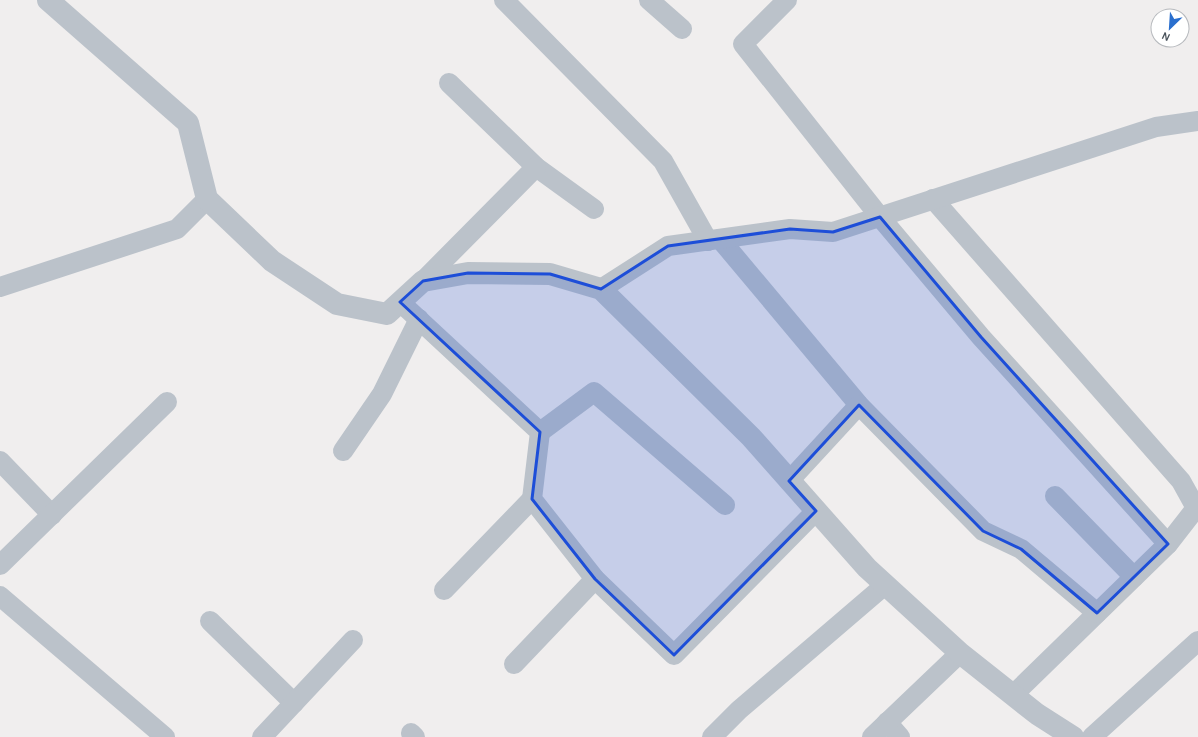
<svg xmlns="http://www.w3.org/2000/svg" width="1198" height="737" viewBox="0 0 1198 737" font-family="Karla,sans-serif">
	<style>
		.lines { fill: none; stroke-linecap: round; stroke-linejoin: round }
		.minor { stroke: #bbc2ca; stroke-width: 20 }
		.tertiary { stroke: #bbc2ca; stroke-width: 22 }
		.marked { fill: #1d4ed8; fill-opacity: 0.2; stroke: #1d4ed8; stroke-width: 3; stroke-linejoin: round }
	</style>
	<rect width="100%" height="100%" fill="#f0eeee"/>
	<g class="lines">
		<g class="minor">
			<polyline points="504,0 663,161 708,241"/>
			<polyline points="649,0 682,29"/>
			<polyline points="787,0 743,44 880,217 981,337 1168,544"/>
			<polyline points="449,83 536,167 594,209"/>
			<polyline points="933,199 1181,481 1196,508 1168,544 1013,695"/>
			<polyline points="720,239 859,405 983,531 1021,549 1097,613"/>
			<polyline points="423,281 536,167"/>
			<polyline points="0,287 177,229 207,199"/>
			<polyline points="601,289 668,246 790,229 833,232 1156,127 1198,121"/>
			<polyline points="400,302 540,432 532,499 595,579 674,655 816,511"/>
			<polyline points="540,432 594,392 725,505"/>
			<polyline points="343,451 382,394 419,319"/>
			<polyline points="0,461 52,515"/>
			<polyline points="789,481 859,405"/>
			<polyline points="1055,496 1134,577"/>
			<polyline points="0,565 167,402"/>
			<polyline points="444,590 532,499"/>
			<polyline points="0,596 165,737"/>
			<polyline points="210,621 294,703"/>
			<polyline points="514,664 595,579"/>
			<polyline points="887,722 900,737"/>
			<polyline points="411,733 415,737"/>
			<polyline points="262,737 353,640"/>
			<polyline points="712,737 739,710 885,585"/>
			<polyline points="872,737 960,653"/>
			<polyline points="1092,737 1198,641"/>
		</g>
		<polyline class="tertiary" points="48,0 188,123 207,199 272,261 337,304 387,314 423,281 468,273 550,274 601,289 751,437 867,568 960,653 1037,714 1073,737"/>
	</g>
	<path class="marked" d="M880 217 981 337 1168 544 1097 613 1021 549 983 531 859 405 789 481 816 511 674 655 595 579 532 499 540 432 400 302 423 281 468 273 550 274 601 289 668 246 790 229 833 232Z"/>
	<g transform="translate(1170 28) rotate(205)"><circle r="19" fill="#ffffff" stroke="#b6b9bd"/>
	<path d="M0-3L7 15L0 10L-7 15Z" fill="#2a6fce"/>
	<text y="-6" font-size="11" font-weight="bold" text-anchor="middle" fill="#48515a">N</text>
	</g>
</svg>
